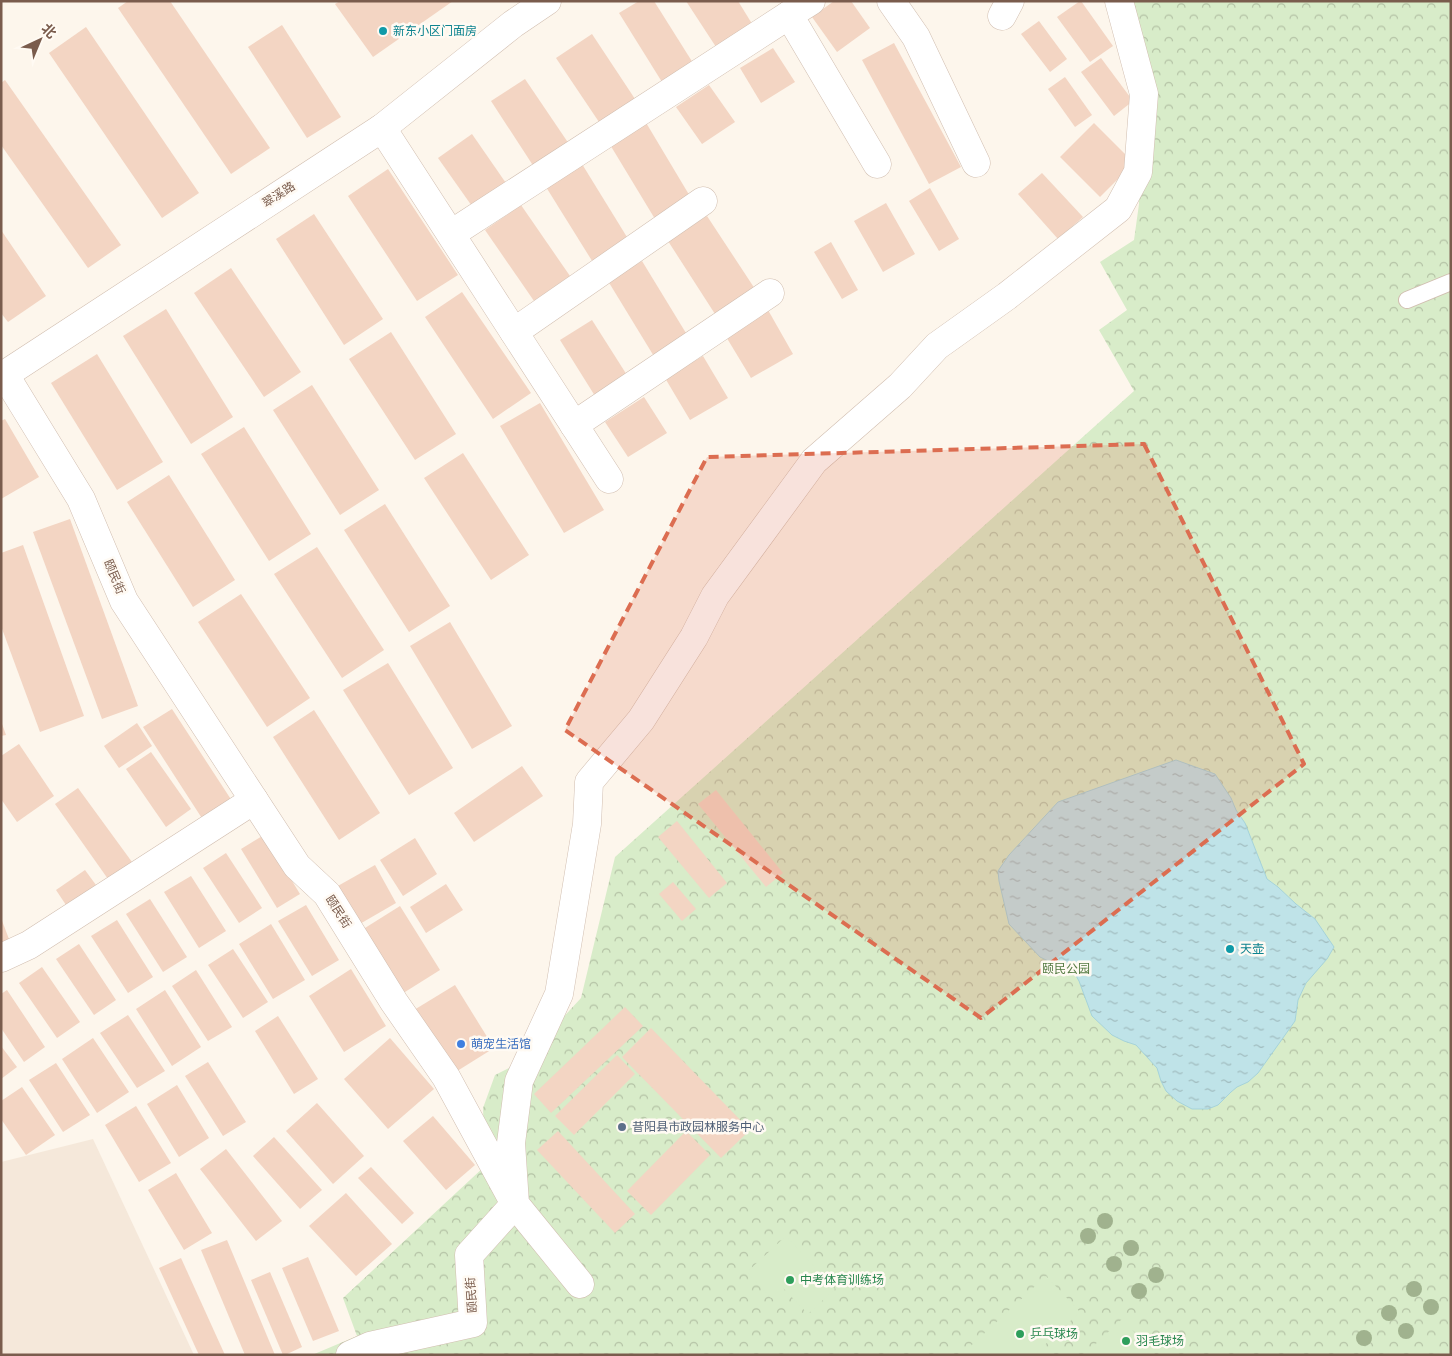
<svg xmlns="http://www.w3.org/2000/svg" width="1452" height="1356" viewBox="0 0 1452 1356" font-family="Signika,'Noto Sans SC',sans-serif">
	<style>
		.residential { fill: #f5e8da }
		.forest { fill: url(#forest-crowns) }
		.pitch { fill: #d8ecc9 }
		.water { fill: url(#water-ripples); stroke: #a5d3da }
		.building { fill: #f3d5c3 }
		.lines { fill: none; stroke-linecap: round; stroke-linejoin: round }
		.service-casing { stroke: #d1beb0; stroke-width: 18 }
		.minor-casing { stroke: #d1beb0; stroke-width: 29 }
		.tertiary-casing { stroke: #d1beb0; stroke-width: 29 }
		.service { stroke: #fff; stroke-width: 16 }
		.minor { stroke: #fff; stroke-width: 28 }
		.tertiary { stroke: #fff; stroke-width: 28 }
		.tree { fill: #a0b28e }
		.marked { fill: #dc6d51; fill-opacity: 0.2; stroke: #dc6d51; stroke-width: 4; stroke-dasharray: 10 6; stroke-linejoin: round }
		.culture-dot { fill: #0f9aa8; stroke: #fffaf3; stroke-width: 2 }
		.shop-dot { fill: #3f7fe0; stroke: #fffaf3; stroke-width: 2 }
		.service-dot { fill: #5c6f8a; stroke: #fffaf3; stroke-width: 2 }
		.leisure-dot { fill: #2e9e5b; stroke: #fffaf3; stroke-width: 2 }
		.labels { text-anchor: middle; dominant-baseline: central; stroke-width: 5; stroke-linejoin: round; paint-order: stroke }
		.culture-label { font-size: 12px; fill: #0d838f; stroke: #fffaf3; text-anchor: start }
		.street-label { font-size: 12px; fill: #7a5c4d; stroke: #fffaf3 }
		.park-label { font-size: 12px; fill: #537a41; stroke: #fffaf3 }
		.shop-label { font-size: 12px; fill: #366cbe; stroke: #fffaf3; text-anchor: start }
		.service-label { font-size: 12px; fill: #4e5e75; stroke: #fffaf3; text-anchor: start }
		.leisure-label { font-size: 12px; fill: #27864d; stroke: #fffaf3; text-anchor: start }
	</style>
	<defs>
		<pattern id="forest-crowns" width="20" height="18" patternUnits="userSpaceOnUse" patternTransform="scale(1.25)"><rect width="20" height="18" fill="#d8ecc9"/><path d="M2 6a3 3 0 1 1 6 0M12 15a3 3 0 1 1 6 0" fill="none" stroke="#b4c2a5"/></pattern>
		<pattern id="water-ripples" width="26" height="14" patternUnits="userSpaceOnUse" patternTransform="scale(1.25)"><rect width="26" height="14" fill="#bfe3e8"/><path d="M2 4q2-2 4 0t4 0M15 11q2-2 4 0t4 0" fill="none" stroke="#a0bbbe"/></pattern>
	</defs>
	<rect width="100%" height="100%" fill="#fdf6ec"/>
	<polygon class="residential" points="93,1139 194,1355 1,1355 1,1162"/>
	<polygon class="forest" points="1114,1 1451,1 1451,1355 312,1355 357,1336 343,1298 485,1166 483,1108 495,1075 523,1061 581,998 615,857 1134,391 1099,330 1127,310 1100,262 1134,240 1139,204 1137,97"/>
	<g class="pitch">
		<polygon points="786,1236 835,1289 808,1314 783,1288 771,1298 747,1272"/>
		<polygon points="1046,1276 1080,1312 1034,1355 961,1355"/>
		<polygon points="1122,1319 1156,1355 1084,1355"/>
	</g>
	<polygon class="water" points="1176,760 1215,774 1231,798 1236,810 1245,823 1267,879 1278,887 1296,904 1315,919 1334,947 1327,959 1306,983 1298,1000 1295,1021 1258,1073 1248,1082 1237,1087 1231,1092 1218,1105 1208,1109 1192,1109 1177,1101 1166,1091 1161,1081 1157,1068 1136,1045 1124,1041 1112,1035 1092,1016 1079,981 1075,974 1040,957 1009,924 999,881 998,871 1009,855 1058,802"/>
	<g class="building">
		<polygon points="128,1 170,1 270,148 231,174 118,8"/>
		<polygon points="340,1 453,1 373,57 335,4"/>
		<polygon points="639,1 654,1 693,63 662,82 619,13"/>
		<polygon points="686,1 738,1 754,27 718,50"/>
		<polygon points="834,1 851,1 870,28 837,52 812,17"/>
		<polygon points="1080,1 1081,1 1113,46 1090,62 1057,17"/>
		<polygon points="1039,21 1067,59 1050,72 1021,34"/>
		<polygon points="282,25 341,117 307,138 248,47"/>
		<polygon points="86,27 199,193 162,218 49,53"/>
		<polygon points="592,34 637,102 601,125 556,58"/>
		<polygon points="894,43 961,167 929,184 862,60"/>
		<polygon points="773,48 795,82 761,103 740,68"/>
		<polygon points="1101,58 1133,101 1114,116 1081,72"/>
		<polygon points="1065,77 1092,115 1075,127 1048,89"/>
		<polygon points="525,79 569,144 534,167 491,101"/>
		<polygon points="5,80 121,245 88,268 1,145 1,83"/>
		<polygon points="709,85 735,122 702,144 676,107"/>
		<polygon points="645,121 691,198 655,219 609,143"/>
		<polygon points="1094,123 1134,163 1100,197 1060,157"/>
		<polygon points="472,134 508,186 474,209 438,158"/>
		<polygon points="582,164 630,242 594,264 546,187"/>
		<polygon points="388,169 458,275 417,301 348,196"/>
		<polygon points="1042,173 1083,217 1058,239 1018,194"/>
		<polygon points="930,188 959,239 939,251 909,201"/>
		<polygon points="886,203 915,254 883,272 854,221"/>
		<polygon points="521,205 570,276 534,301 485,230"/>
		<polygon points="314,214 383,319 344,345 276,239"/>
		<polygon points="707,216 755,289 715,314 668,241"/>
		<polygon points="1,230 46,296 8,322 1,313"/>
		<polygon points="831,242 858,290 842,299 814,252"/>
		<polygon points="642,261 689,338 655,358 608,281"/>
		<polygon points="231,268 301,372 264,397 194,293"/>
		<polygon points="462,292 531,393 493,419 425,317"/>
		<polygon points="166,309 233,417 191,444 123,336"/>
		<polygon points="768,310 793,354 751,378 725,335"/>
		<polygon points="592,320 632,383 600,404 560,340"/>
		<polygon points="391,332 456,434 415,460 349,359"/>
		<polygon points="97,354 163,462 117,490 51,383"/>
		<polygon points="703,356 728,398 690,420 665,378"/>
		<polygon points="312,385 379,490 340,515 273,410"/>
		<polygon points="644,397 667,433 628,457 605,422"/>
		<polygon points="540,403 604,510 564,533 500,426"/>
		<polygon points="5,419 39,477 1,499 1,421"/>
		<polygon points="244,427 311,534 269,561 201,454"/>
		<polygon points="463,453 529,555 491,580 424,478"/>
		<polygon points="169,475 235,580 193,607 127,502"/>
		<polygon points="385,504 450,606 409,632 344,530"/>
		<polygon points="70,519 138,706 102,719 33,532"/>
		<polygon points="23,545 84,716 40,732 1,626 1,553"/>
		<polygon points="317,547 384,650 342,678 274,574"/>
		<polygon points="241,594 310,698 267,727 198,622"/>
		<polygon points="450,622 512,726 472,749 410,646"/>
		<polygon points="388,663 453,768 409,795 343,690"/>
		<polygon points="172,709 234,804 205,823 143,727"/>
		<polygon points="314,710 380,813 339,840 273,737"/>
		<polygon points="1,721 6,735 1,736"/>
		<polygon points="137,723 152,746 119,768 104,746"/>
		<polygon points="19,744 54,796 17,822 1,799 1,756"/>
		<polygon points="151,752 191,809 166,827 126,769"/>
		<polygon points="522,766 543,796 474,842 454,813"/>
		<polygon points="78,788 132,862 108,879 55,804"/>
		<polygon points="716,790 783,873 766,887 698,804"/>
		<polygon points="677,821 727,883 709,898 658,837"/>
		<polygon points="264,835 300,894 277,908 241,849"/>
		<polygon points="415,838 437,874 403,896 380,860"/>
		<polygon points="226,853 262,908 239,923 203,868"/>
		<polygon points="375,865 396,903 358,925 336,887"/>
		<polygon points="85,870 96,885 66,905 56,890"/>
		<polygon points="191,876 226,931 199,948 164,892"/>
		<polygon points="673,882 696,909 682,921 659,894"/>
		<polygon points="446,884 463,910 426,933 410,907"/>
		<polygon points="150,899 187,957 163,972 126,914"/>
		<polygon points="306,905 339,960 312,976 278,921"/>
		<polygon points="400,906 440,970 397,997 357,933"/>
		<polygon points="1,918 12,947 1,951"/>
		<polygon points="117,920 153,977 128,993 91,936"/>
		<polygon points="271,924 305,980 273,999 239,944"/>
		<polygon points="79,944 116,1000 94,1015 56,959"/>
		<polygon points="233,949 268,1002 243,1018 208,965"/>
		<polygon points="42,967 80,1022 57,1038 19,983"/>
		<polygon points="351,969 386,1026 344,1052 309,996"/>
		<polygon points="196,970 232,1027 208,1041 172,986"/>
		<polygon points="455,985 494,1048 454,1073 414,1010"/>
		<polygon points="7,990 45,1047 24,1062 1,1028 1,994"/>
		<polygon points="165,990 201,1047 172,1066 136,1009"/>
		<polygon points="625,1007 643,1026 551,1113 534,1094"/>
		<polygon points="128,1015 165,1071 137,1088 100,1033"/>
		<polygon points="278,1016 318,1079 294,1094 255,1031"/>
		<polygon points="651,1028 750,1130 721,1158 622,1057"/>
		<polygon points="93,1038 129,1092 97,1113 62,1059"/>
		<polygon points="390,1038 434,1089 388,1129 344,1079"/>
		<polygon points="1,1046 17,1067 1,1079"/>
		<polygon points="617,1055 635,1074 574,1135 555,1116"/>
		<polygon points="208,1062 246,1122 223,1136 185,1076"/>
		<polygon points="56,1063 90,1115 63,1132 29,1080"/>
		<polygon points="177,1085 209,1138 179,1157 147,1104"/>
		<polygon points="22,1087 55,1135 26,1155 1,1119 1,1101"/>
		<polygon points="317,1103 364,1156 333,1184 286,1131"/>
		<polygon points="136,1106 171,1163 139,1182 105,1125"/>
		<polygon points="433,1116 475,1165 446,1190 403,1141"/>
		<polygon points="558,1131 635,1214 615,1233 537,1150"/>
		<polygon points="686,1131 710,1155 651,1215 627,1191"/>
		<polygon points="274,1137 322,1190 300,1209 253,1156"/>
		<polygon points="226,1149 282,1221 256,1241 200,1169"/>
		<polygon points="371,1167 414,1213 402,1224 358,1178"/>
		<polygon points="176,1173 212,1233 184,1250 148,1190"/>
		<polygon points="346,1193 392,1244 356,1276 309,1226"/>
		<polygon points="227,1240 275,1355 245,1355 201,1250"/>
		<polygon points="308,1257 339,1331 313,1341 282,1268"/>
		<polygon points="181,1258 225,1355 199,1355 159,1268"/>
		<polygon points="270,1272 302,1347 285,1355 283,1355 251,1280"/>
	</g>
	<g class="lines">
		<g class="service-casing">
			<polyline id="service" points="1407,300 1451,282"/>
		</g>
		<g class="minor-casing">
			<g id="minor">
				<polyline points="811,1 789,15 877,164"/>
				<polyline points="891,1 916,37 976,163"/>
				<polyline points="1002,16 1010,1"/>
				<polyline points="382,128 609,479"/>
				<polyline points="451,234 789,15"/>
				<polyline points="514,332 703,201"/>
				<polyline points="574,425 770,293"/>
				<polyline points="1,958 29,945 254,800"/>
				<polyline points="580,1284 515,1204 511,1143 519,1081 559,994 587,824 589,782 641,720 694,637 715,596 814,461 900,386 937,346 1007,296 1118,209 1138,172 1144,94 1119,1"/>
			</g>
		</g>
		<g class="tertiary-casing">
			<g id="tertiary">
				<polyline points="5,375 81,499 124,601 297,866 327,894 394,1002 446,1077 515,1204 469,1255 473,1323 370,1346 350,1355"/>
				<polyline points="1,377 382,128 513,24 547,1"/>
			</g>
		</g>
		<use href="#service" class="service"/>
		<use href="#minor" class="minor"/>
		<use href="#tertiary" class="tertiary"/>
	</g>
	<g class="tree">
		<circle cx="1105" cy="1221" r="8"/>
		<circle cx="1088" cy="1236" r="8"/>
		<circle cx="1131" cy="1248" r="8"/>
		<circle cx="1114" cy="1264" r="8"/>
		<circle cx="1156" cy="1275" r="8"/>
		<circle cx="1414" cy="1289" r="8"/>
		<circle cx="1139" cy="1291" r="8"/>
		<circle cx="1431" cy="1307" r="8"/>
		<circle cx="1389" cy="1313" r="8"/>
		<circle cx="1406" cy="1331" r="8"/>
		<circle cx="1364" cy="1338" r="8"/>
	</g>
	<path class="marked" d="M1144 444 1304 764 981 1018 565 730 707 457Z"/>
	<g class="culture-dot">
		<circle cx="383" cy="31" r="5"/>
		<circle cx="1230" cy="949" r="5"/>
	</g>
	<circle class="shop-dot" cx="461" cy="1044" r="5"/>
	<circle class="service-dot" cx="622" cy="1127" r="5"/>
	<g class="leisure-dot">
		<circle cx="790" cy="1280" r="5"/>
		<circle cx="1020" cy="1334" r="5"/>
		<circle cx="1126" cy="1341" r="5"/>
	</g>
	<g class="labels">
		<g class="culture-label">
			<text x="393" y="31">新东小区门面房</text>
			<text x="1240" y="949">天壶</text>
		</g>
		<g class="street-label">
			<text transform="translate(279 195) rotate(-33)">翠溪路</text>
			<text transform="translate(114 577) rotate(67)">颐民街</text>
			<text transform="translate(338 912) rotate(57)">颐民街</text>
			<text transform="translate(472 1295) rotate(-94)">颐民街</text>
		</g>
		<g class="park-label">
			<text x="1066" y="969">颐民公园</text>
		</g>
		<g class="shop-label">
			<text x="471" y="1044">萌宠生活馆</text>
		</g>
		<g class="service-label">
			<text x="632" y="1127">昔阳县市政园林服务中心</text>
		</g>
		<g class="leisure-label">
			<text x="800" y="1280">中考体育训练场</text>
			<text x="1030" y="1334">乒乓球场</text>
			<text x="1136" y="1341">羽毛球场</text>
		</g>
	</g>
	<rect width="1452" height="1356" fill="none" stroke="#7a5c4d" stroke-width="5"/>
	<g transform="translate(40 40) rotate(44)" stroke="#fffaf3" stroke-width="4" paint-order="stroke">
	<path d="M0-4L9 19L0 12L-9 19Z" fill="#7a5c4d"/>
	<text y="-8" font-size="14" font-weight="bold" text-anchor="middle" fill="#7a5c4d">北</text>
	</g>
</svg>
